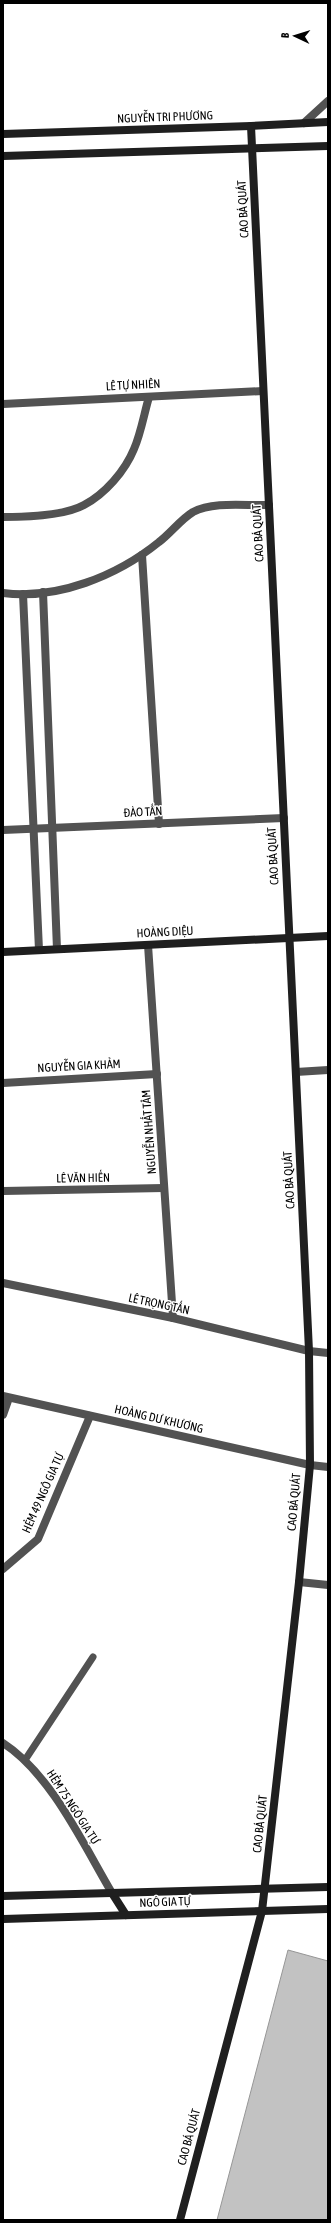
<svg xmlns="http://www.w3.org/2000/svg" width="331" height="2223" viewBox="0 0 331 2223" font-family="'Asap Condensed',sans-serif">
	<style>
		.building { fill: #c2c2c2; stroke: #969696 }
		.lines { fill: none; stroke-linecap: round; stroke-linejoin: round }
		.lane { stroke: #525252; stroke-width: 7 }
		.street { stroke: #525252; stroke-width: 8 }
		.secondary { stroke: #1f1f1f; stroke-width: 8 }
		.labels { text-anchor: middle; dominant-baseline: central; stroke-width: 3; stroke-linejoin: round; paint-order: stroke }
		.street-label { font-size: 12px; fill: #000; stroke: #fff }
	</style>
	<rect width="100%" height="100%" fill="#fff"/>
	<polygon class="building" points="288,1950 328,1961 328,2220 217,2220"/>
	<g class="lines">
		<polyline class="lane" points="25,1760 93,1657"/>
		<g class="street">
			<polyline points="304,123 328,101"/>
			<polyline points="3,404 263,391"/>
			<path d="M3 517C26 517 64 516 84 505 105 494 125 471 134 449 141 433 144 414 149 397"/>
			<polyline points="142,555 159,824"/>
			<polyline points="43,592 57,949"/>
			<path d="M3 593C57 600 117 576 159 542 171 533 180 520 193 512 214 501 246 506 269 505"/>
			<polyline points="23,594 39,950"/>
			<polyline points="3,830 284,818"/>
			<polyline points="148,945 173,1318"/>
			<polyline points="296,1072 328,1070"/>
			<polyline points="3,1083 157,1074"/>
			<polyline points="3,1191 164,1188"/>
			<polyline points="3,1283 173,1318 309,1351 328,1353"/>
			<polyline points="3,1396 310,1465 328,1467"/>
			<polyline points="3,1415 9,1398"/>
			<polyline points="3,1569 38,1539 90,1416"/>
			<polyline points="299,1582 328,1585"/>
			<path d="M3 1743C51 1774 83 1844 112 1893"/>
		</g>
		<g class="secondary">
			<polyline points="3,134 251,126 328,122"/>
			<polyline points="3,156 328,146"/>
			<polyline points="3,952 328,936"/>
			<polyline points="112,1893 126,1915"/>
			<polyline points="3,1896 328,1887"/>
			<polyline points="3,1919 328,1909"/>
			<polyline points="180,2220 262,1911 299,1582 310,1465 309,1351 251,126"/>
		</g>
	</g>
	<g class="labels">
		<g class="street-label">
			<text transform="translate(165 117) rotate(-2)">NGUYỄN TRI PHƯƠNG</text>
			<text transform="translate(243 209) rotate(-93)">CAO BÁ QUÁT</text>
			<text transform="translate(133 385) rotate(-3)">LÊ TỰ NHIÊN</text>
			<text transform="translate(258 533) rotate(-93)">CAO BÁ QUÁT</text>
			<text transform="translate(143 812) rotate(-3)">ĐÀO TẤN</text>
			<text transform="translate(273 856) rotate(-93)">CAO BÁ QUÁT</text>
			<text transform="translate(165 932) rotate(-3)">HOÀNG DIỆU</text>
			<text transform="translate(79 1066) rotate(-3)">NGUYỄN GIA KHẢM</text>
			<text transform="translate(149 1132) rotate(-94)">NGUYỄN NHẤT TÂM</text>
			<text transform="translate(83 1178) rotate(-1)">LÊ VĂN HIẾN</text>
			<text transform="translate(289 1180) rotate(-93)">CAO BÁ QUÁT</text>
			<text transform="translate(159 1304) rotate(12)">LÊ TRỌNG TẤN</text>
			<text transform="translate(159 1419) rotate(13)">HOÀNG DƯ KHƯƠNG</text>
			<text transform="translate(43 1493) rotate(-66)">HẺM 49 NGÔ GIA TỰ</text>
			<text transform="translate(294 1502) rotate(-85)">CAO BÁ QUÁT</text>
			<text transform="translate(73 1807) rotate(57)">HẺM 75 NGÔ GIA TỰ</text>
			<text transform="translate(260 1824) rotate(-84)">CAO BÁ QUÁT</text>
			<text transform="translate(165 1902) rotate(-2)">NGÔ GIA TỰ</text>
			<text transform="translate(189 2137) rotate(-75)">CAO BÁ QUÁT</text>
		</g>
	</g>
	<rect width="331" height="2223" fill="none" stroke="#000000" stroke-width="8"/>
	<g transform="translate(295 36) rotate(274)" stroke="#ffffff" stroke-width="3" paint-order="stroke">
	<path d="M0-3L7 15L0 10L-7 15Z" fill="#000000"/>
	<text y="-6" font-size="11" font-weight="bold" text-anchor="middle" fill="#000000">B</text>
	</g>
</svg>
